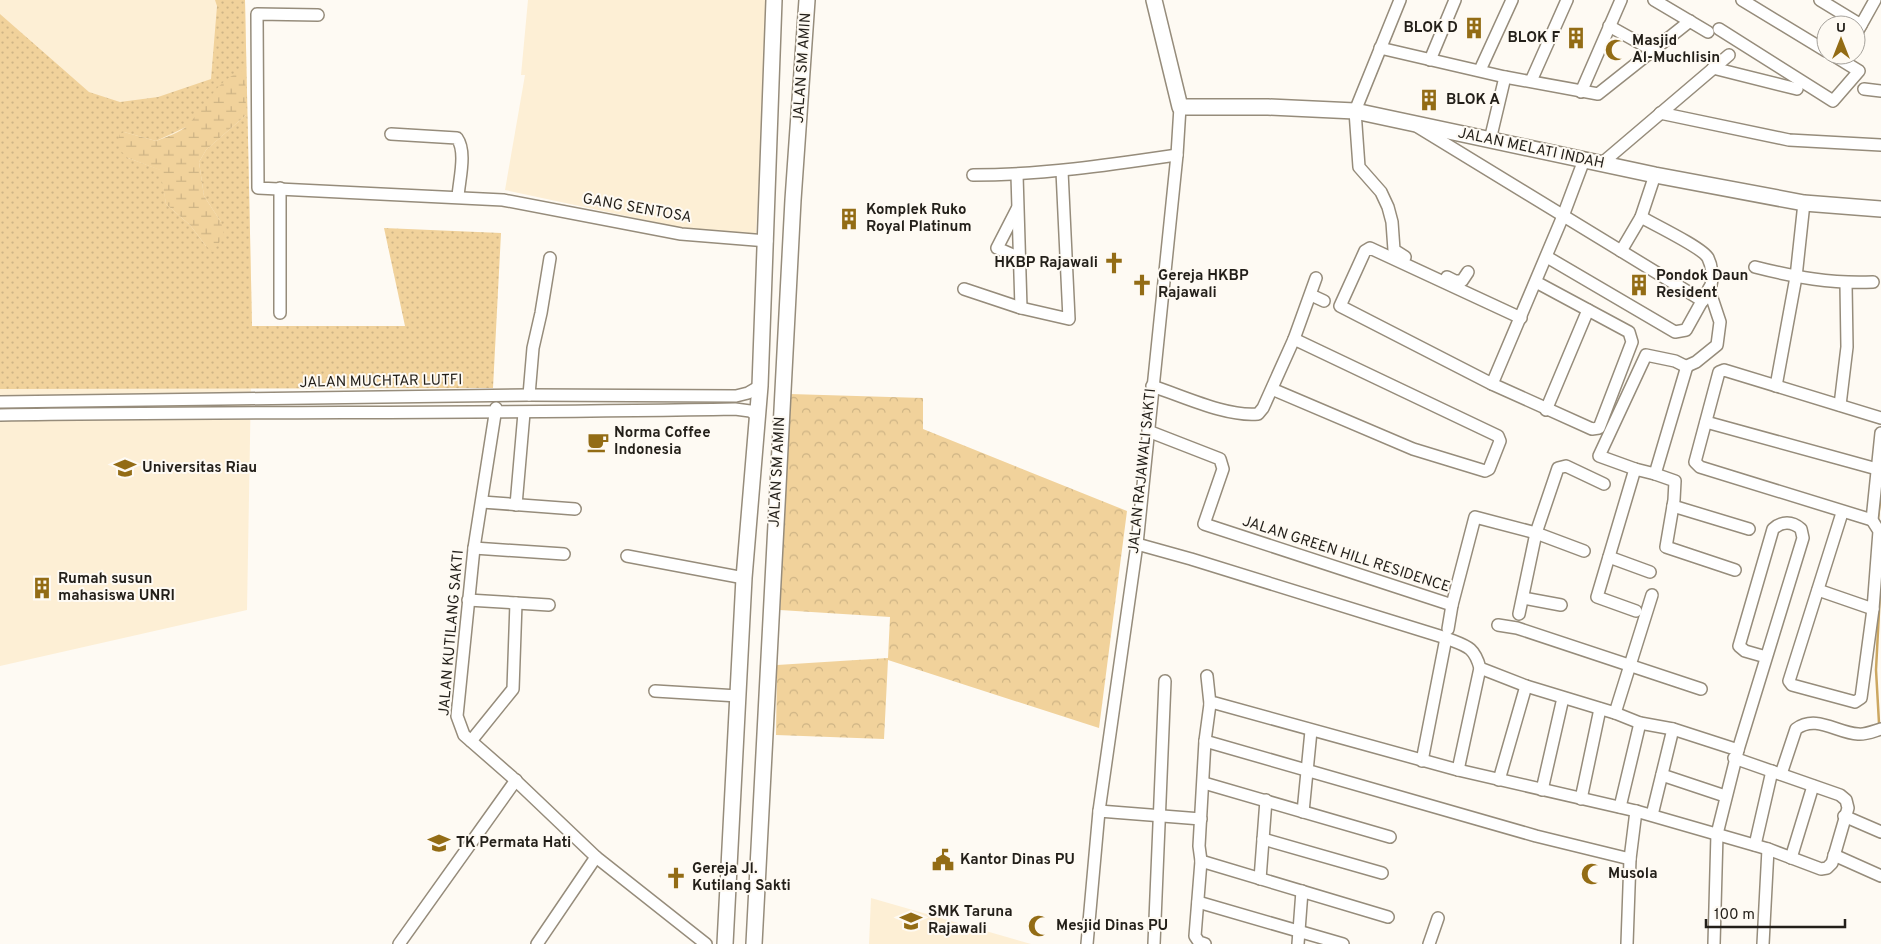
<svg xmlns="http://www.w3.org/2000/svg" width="1881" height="944" viewBox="0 0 1881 944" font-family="Overpass,sans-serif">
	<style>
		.built { fill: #fdefd5 }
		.grass { fill: url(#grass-dots); fill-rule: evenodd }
		.forest { fill: url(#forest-crowns) }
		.wetland { fill: url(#wetland-marsh) }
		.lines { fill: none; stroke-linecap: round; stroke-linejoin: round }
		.stream { stroke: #cca761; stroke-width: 2.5 }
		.minor-casing { stroke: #968c7b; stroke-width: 14 }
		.major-casing { stroke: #968c7b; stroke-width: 18 }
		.minor { stroke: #fff; stroke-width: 11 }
		.major { stroke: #fff; stroke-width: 15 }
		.labels { text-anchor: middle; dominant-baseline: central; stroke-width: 4; stroke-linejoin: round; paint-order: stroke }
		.poi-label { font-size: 15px; font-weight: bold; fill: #231f19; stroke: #fefaf3; text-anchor: start }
		.street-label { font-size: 15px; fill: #231f19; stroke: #fefaf3 }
	</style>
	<defs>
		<pattern id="grass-dots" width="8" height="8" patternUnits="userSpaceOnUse" patternTransform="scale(1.25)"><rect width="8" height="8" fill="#f1d29b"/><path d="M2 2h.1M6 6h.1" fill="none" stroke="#ceb485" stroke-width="1.8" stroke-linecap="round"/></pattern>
		<pattern id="forest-crowns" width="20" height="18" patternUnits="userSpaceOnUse" patternTransform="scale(1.25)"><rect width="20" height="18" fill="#f1d29b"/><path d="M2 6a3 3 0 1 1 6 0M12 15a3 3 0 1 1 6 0" fill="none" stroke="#ceb485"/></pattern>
		<pattern id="wetland-marsh" width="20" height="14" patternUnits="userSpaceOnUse" patternTransform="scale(1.25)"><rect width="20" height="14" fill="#f1d29b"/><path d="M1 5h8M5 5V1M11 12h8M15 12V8" fill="none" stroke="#ceb485"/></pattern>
	</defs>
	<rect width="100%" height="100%" fill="#fefaf3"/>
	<g class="built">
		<polygon points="0,0 245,0 252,326 247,610 0,666"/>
		<polygon points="528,0 768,0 756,236 692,230 505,190 525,75 521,75"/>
		<polygon points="871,898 1031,944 869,944"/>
	</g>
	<path class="grass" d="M215 0H245L252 326H405L384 228 501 233 493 388 0 389V14L89 92 120 102 158 97 211 79 217 6ZM246 115 206 150 199 162 204 196 221 222 206 246 190 225 166 204 161 170 128 158 124 132 156 141 186 127Z"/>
	<polygon class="forest" points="790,394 923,398 923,429 1127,511 1099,728 888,660 884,739 776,735 777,665 888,658 890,617 780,610"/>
	<path class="wetland" d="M245 70 246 115 206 150 199 162 204 196 221 222 224 235 213 252 206 246 190 225 166 204 160 170 128 158 119 149V135L124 132 156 141C166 137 180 133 188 125 206 106 217 78 245 70Z"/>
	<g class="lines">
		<g class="stream">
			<polyline points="1879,522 1878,518 1881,494"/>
			<polyline points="1879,723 1876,670 1880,592"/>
		</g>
		<g class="minor-casing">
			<g id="minor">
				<polyline points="1400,0 1355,111 1359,167 1381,192 1388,207 1392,222 1394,250 1405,257"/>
				<polyline points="1654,0 1708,32"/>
				<polyline points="1742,0 1826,51"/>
				<polyline points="1820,0 1861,25"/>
				<polyline points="318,15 257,14 258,188 503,200 681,234 767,241"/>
				<polyline points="1609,26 1652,50"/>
				<polyline points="1719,29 1833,101 1859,71 1833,55"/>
				<polyline points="1856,34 1875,0"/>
				<polyline points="1380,48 1505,77 1598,94 1690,21"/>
				<polyline points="1430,60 1455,0"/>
				<polyline points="1713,68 1797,89"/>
				<polyline points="1480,70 1512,0"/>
				<polyline points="1531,81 1567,0"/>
				<polyline points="1864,89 1881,91"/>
				<polyline points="1581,92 1621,0"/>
				<polyline points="1660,113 1789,140 1881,145"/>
				<polyline points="1418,127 1703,301"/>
				<path d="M391 134 457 138C467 152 459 180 458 197"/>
				<polyline points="1490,140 1505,77"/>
				<polyline points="1601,164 1729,55"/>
				<path d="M973 175C1042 175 1109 165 1177 155"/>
				<polyline points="1017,175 1021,308"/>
				<polyline points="280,188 280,313"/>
				<polyline points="1017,209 997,248 1020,258"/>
				<polyline points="1621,251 1641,217 1655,175"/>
				<path d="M1547 257 1675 332 1686 330 1711 285C1713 277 1712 266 1708 258 1703 248 1653 224 1641 217"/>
				<path d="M1755 267C1794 277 1832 284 1873 282"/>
				<polyline points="1447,277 1455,281 1462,281 1468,272"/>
				<polyline points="964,289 1021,308 1069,319 1062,171"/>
				<polyline points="1709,289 1720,322 1717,345 1696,362 1687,366 1655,474 1675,481 1674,500 1666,547 1735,570"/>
				<polyline points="1311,295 1324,301"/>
				<polyline points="1521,318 1370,248 1365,251 1340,306 1492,384 1592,429 1599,428 1632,342 1629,332 1536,282"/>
				<polyline points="1294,339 1316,278"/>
				<polyline points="1492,384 1563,216 1584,160"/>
				<path d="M1152 386C1183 396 1226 417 1258 414L1263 408 1294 339 1498 436 1500 441 1489 469 1485 471 1413 449 1272 389"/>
				<polyline points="1776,386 1796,277 1804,203"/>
				<polyline points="529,395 533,348 541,313 550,258"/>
				<polyline points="0,402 529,395 736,396 748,393 760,386"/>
				<polyline points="1840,405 1847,347 1846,284"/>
				<polyline points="496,408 474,548 457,716 464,735 512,777 596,857 706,944"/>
				<polyline points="1546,410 1588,310"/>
				<path d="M0 415C245 411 490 414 735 409L750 411 758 416"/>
				<polyline points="1706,422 1877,469"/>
				<polyline points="1148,431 1220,459 1223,469 1204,524 1452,605 1475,517 1536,533 1584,551"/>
				<polyline points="1635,469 1599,456 1646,355 1675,361 1687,367"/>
				<polyline points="482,502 575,509"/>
				<polyline points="516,505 524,413"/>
				<polyline points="1673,506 1749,529"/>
				<polyline points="1842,513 1789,681 1792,685 1855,702 1861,698 1873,609 1879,531 1872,520 1881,433"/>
				<polyline points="1872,520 1700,467 1695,462 1719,372 1724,370 1881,418"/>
				<path d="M1137 544 1191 559 1446 638C1466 646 1474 646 1480 668L1526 686 1615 713 1640 723 1673 729 1738 750"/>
				<polyline points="474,548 564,554"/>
				<polyline points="627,556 744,578"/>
				<polyline points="1609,557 1650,572"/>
				<polyline points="1818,590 1873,609"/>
				<polyline points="1523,598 1561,605"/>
				<polyline points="468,600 549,605"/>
				<polyline points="1636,611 1597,597 1635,469 1655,474"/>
				<polyline points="1519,614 1536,533 1558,468 1566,466 1604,484"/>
				<polyline points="1498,625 1517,628 1701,689"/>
				<polyline points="1448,629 1452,605"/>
				<polyline points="655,691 738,696"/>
				<polyline points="1210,704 1215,703 1458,770 1636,811 1768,849 1821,869 1827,868 1832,863 1848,808 1846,800 1840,795 1734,758"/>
				<polyline points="1615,713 1652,595"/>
				<polyline points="471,741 513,689 516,603"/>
				<polyline points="1205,741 1536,836 1630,859"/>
				<polyline points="1422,761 1446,638"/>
				<polyline points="1458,770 1480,668"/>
				<path d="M1781 774 1796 729C1816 714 1837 733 1858 734 1865 735 1874 731 1881 729"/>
				<polyline points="1662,775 1725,796"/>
				<polyline points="1499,780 1526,686"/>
				<polyline points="1204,783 1390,837"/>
				<polyline points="1542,790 1563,698"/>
				<polyline points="1581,799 1600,709"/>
				<polyline points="1620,807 1640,723"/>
				<polyline points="1099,811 1201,819"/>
				<polyline points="1303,812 1311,731"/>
				<polyline points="1652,815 1673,729"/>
				<polyline points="1844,816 1881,832"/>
				<polyline points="1263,839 1382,873"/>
				<polyline points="1755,845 1772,771"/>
				<polyline points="1834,855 1881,876"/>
				<polyline points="1791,858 1813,786"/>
				<polyline points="1201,861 1388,917"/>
				<polyline points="1260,879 1266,800"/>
				<polyline points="1198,902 1343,944"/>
				<polyline points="399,944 516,780"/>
				<polyline points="537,944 596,857"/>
				<polyline points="1087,944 1099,811 1137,544 1177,155 1180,107"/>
				<polyline points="1154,944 1165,681"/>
				<polyline points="1205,944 1199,942 1195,936 1201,861 1199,846 1205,741 1210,704 1207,676"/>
				<polyline points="1298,944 1302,891"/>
				<polyline points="1429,944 1438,918"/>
				<polyline points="1627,944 1630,859 1636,811"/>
				<path d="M1714 944 1717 834 1738 750 1803 538 1801 529C1792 521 1782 521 1773 529L1739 646 1745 651 1766 657"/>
				<polyline points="1763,944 1768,849"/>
			</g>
		</g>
		<g class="major-casing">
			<g id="major">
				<polyline points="1154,0 1180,107 1268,107 1355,111 1655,175 1804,203 1881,209"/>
				<polyline points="725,944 744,578 760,386 774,0"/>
				<polyline points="754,944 793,200 807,0"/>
			</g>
		</g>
		<use href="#minor" class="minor"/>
		<use href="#major" class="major"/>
	</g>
	<defs>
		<g id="building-bare" transform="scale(1.725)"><path d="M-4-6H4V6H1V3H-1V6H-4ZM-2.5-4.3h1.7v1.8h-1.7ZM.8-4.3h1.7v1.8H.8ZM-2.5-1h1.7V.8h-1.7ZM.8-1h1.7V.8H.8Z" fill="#936c15" stroke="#fefaf3" stroke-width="2.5" paint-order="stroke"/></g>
		<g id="mosque-bare" transform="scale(1.725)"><path d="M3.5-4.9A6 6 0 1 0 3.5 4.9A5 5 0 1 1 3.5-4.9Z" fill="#936c15" stroke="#fefaf3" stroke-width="2.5" paint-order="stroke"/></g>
		<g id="church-bare" transform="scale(1.725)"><path d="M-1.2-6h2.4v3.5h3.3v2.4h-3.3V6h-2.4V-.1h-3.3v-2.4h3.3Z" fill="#936c15" stroke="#fefaf3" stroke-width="2.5" paint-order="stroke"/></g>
		<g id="cafe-bare" transform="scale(1.725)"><path d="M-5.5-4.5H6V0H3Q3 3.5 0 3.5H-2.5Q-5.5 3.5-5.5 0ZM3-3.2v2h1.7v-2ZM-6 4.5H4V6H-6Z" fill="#936c15" stroke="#fefaf3" stroke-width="2.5" paint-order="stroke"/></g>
		<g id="university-bare" transform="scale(1.725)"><path d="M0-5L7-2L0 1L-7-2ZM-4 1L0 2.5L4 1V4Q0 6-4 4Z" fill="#936c15" stroke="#fefaf3" stroke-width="2.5" paint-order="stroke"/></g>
		<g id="school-bare" transform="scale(1.725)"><path d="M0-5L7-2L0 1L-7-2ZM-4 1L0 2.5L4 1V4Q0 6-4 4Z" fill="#936c15" stroke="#fefaf3" stroke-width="2.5" paint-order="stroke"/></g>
		<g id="civic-bare" transform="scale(1.725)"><path d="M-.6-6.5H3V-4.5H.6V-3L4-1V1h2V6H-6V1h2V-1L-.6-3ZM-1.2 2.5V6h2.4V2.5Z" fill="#936c15" stroke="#fefaf3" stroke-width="2.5" paint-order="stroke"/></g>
	</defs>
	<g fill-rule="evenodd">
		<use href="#building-bare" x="1474" y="28"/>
		<use href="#building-bare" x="1576" y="38"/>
		<use href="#mosque-bare" x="1616" y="50"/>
		<use href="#building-bare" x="1429" y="100"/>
		<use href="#building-bare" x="849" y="219"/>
		<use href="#church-bare" x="1114" y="263"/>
		<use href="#church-bare" x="1142" y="285"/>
		<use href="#building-bare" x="1639" y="285"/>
		<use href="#cafe-bare" x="598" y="442"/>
		<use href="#university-bare" x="125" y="468"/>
		<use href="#building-bare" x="42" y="588"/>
		<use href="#school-bare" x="439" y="843"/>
		<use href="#civic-bare" x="943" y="860"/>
		<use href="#mosque-bare" x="1592" y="874"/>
		<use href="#church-bare" x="676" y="878"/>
		<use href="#school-bare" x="911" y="921"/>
		<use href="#mosque-bare" x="1039" y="926"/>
	</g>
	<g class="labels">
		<g class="poi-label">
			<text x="1458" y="28" text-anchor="end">BLOK D</text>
			<text x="1560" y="38" text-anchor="end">BLOK F</text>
			<text x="1632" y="41">Masjid<tspan x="1632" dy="17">Al-Muchlisin</tspan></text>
			<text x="1446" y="100">BLOK A</text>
			<text x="866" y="210">Komplek Ruko<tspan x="866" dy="17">Royal Platinum</tspan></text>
			<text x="1098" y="263" text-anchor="end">HKBP Rajawali</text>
			<text x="1158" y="276">Gereja HKBP<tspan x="1158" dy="17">Rajawali</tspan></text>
			<text x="1656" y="276">Pondok Daun<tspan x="1656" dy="17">Resident</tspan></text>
			<text x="614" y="433">Norma Coffee<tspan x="614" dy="17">Indonesia</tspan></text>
			<text x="142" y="468">Universitas Riau</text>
			<text x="58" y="579">Rumah susun<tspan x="58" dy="17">mahasiswa UNRI</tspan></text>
			<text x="456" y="843">TK Permata Hati</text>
			<text x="960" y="860">Kantor Dinas PU</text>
			<text x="692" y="869">Gereja Jl.<tspan x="692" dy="17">Kutilang Sakti</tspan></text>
			<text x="1608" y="874">Musola</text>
			<text x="928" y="912">SMK Taruna<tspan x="928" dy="17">Rajawali</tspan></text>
			<text x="1056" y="926">Mesjid Dinas PU</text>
		</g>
		<g class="street-label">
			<text transform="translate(803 68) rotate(-86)">JALAN SM AMIN</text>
			<text transform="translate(1531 149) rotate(12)">JALAN MELATI INDAH</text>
			<text transform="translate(637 209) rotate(10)">GANG SENTOSA</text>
			<text transform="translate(381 382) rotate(-1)">JALAN MUCHTAR LUTFI</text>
			<text transform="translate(1143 471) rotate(-84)">JALAN RAJAWALI SAKTI</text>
			<text transform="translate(778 472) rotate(-87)">JALAN SM AMIN</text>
			<text transform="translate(1346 555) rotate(18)">JALAN GREEN HILL RESIDENCE</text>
			<text transform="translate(452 633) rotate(-85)">JALAN KUTILANG SAKTI</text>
		</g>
	</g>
	<g transform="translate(1841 40)"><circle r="24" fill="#fefaf3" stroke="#a6a29c"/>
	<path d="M0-4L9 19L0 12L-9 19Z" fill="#936c15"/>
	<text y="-8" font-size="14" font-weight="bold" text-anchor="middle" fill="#231f19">U</text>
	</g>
	<path d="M1706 919v8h139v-8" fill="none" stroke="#231f19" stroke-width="2.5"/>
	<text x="1714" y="919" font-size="15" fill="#231f19" stroke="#fefaf3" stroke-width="4" paint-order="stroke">100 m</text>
</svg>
